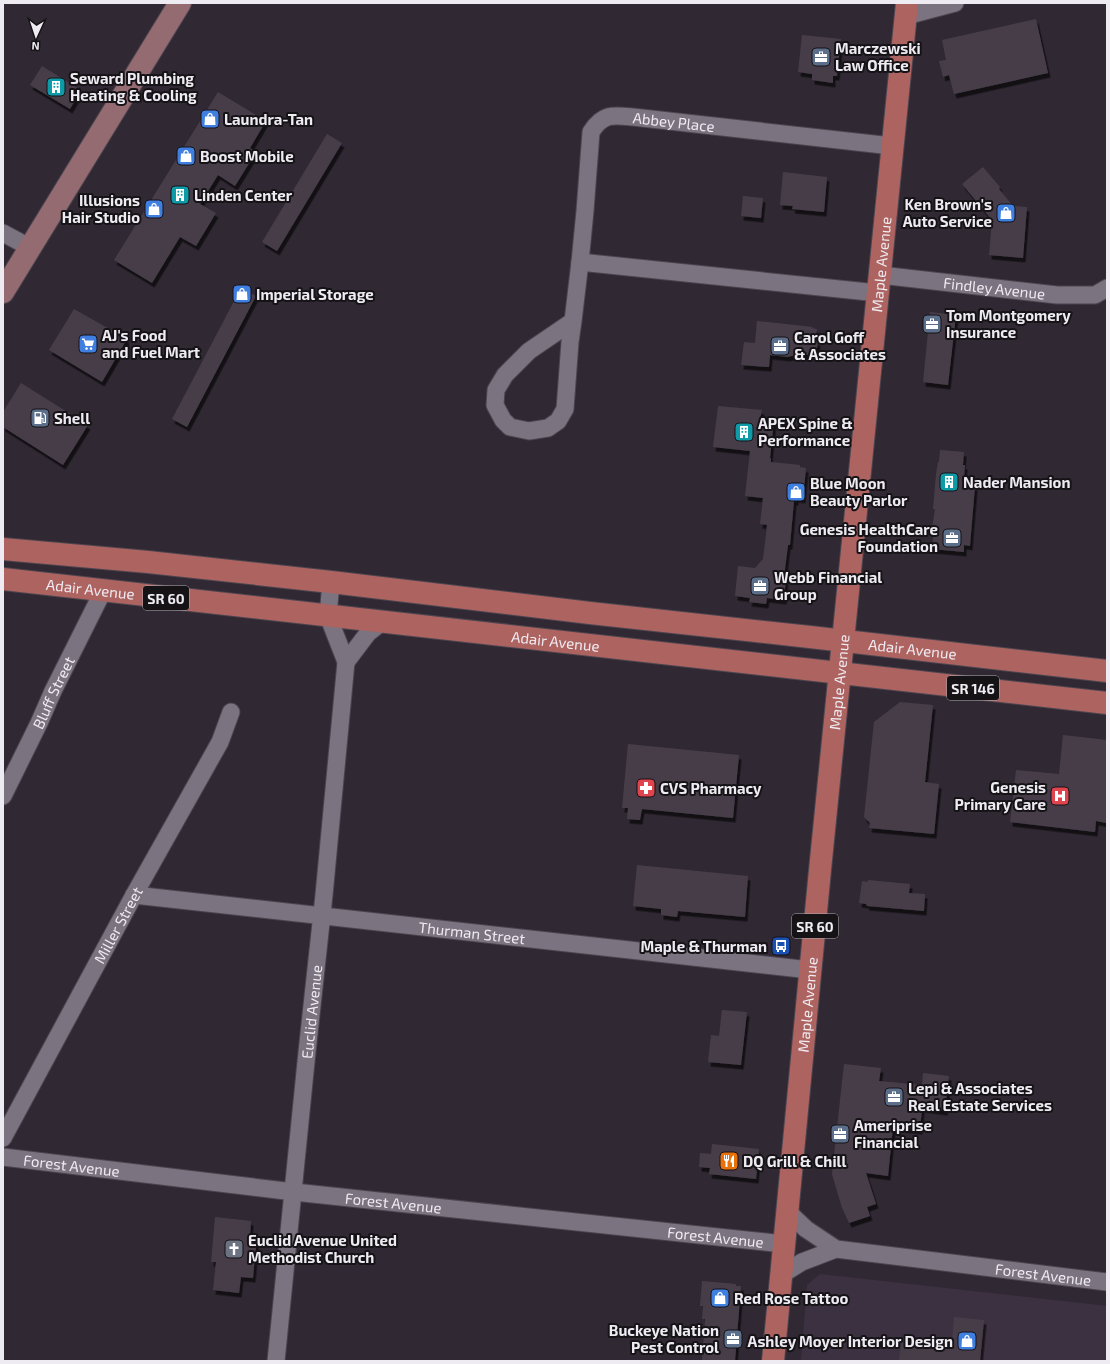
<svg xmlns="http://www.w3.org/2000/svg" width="1110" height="1364" viewBox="0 0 1110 1364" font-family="'Exo 2',sans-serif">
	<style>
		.built { fill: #3c3141 }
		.building { fill: #463e4a; filter: url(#shadow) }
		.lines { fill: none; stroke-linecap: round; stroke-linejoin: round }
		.street-casing { stroke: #4c454f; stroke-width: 19 }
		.secondary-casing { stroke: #4c454f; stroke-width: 24 }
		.primary-casing { stroke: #4c454f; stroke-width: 24 }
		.street { stroke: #7b737f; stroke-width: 17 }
		.secondary { stroke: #946b70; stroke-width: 22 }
		.primary { stroke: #ad6360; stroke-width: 22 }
		.labels { text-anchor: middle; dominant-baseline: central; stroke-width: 4; stroke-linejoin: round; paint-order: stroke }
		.shield { fill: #161317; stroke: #aeaab0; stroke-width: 1 }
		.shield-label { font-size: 14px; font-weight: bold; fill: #efebf2 }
		.poi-label { font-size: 15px; font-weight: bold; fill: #efebf2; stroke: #161317; text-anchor: start }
		.street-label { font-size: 15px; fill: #efebf2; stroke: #161317 }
	</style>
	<defs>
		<filter id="shadow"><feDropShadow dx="2.5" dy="4.5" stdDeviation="0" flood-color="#0009"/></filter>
	</defs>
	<rect width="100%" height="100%" fill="#302833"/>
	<polygon class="built" points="820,1274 1107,1306 1106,1361 801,1361 807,1285"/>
	<g class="building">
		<polygon points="1036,19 1048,73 954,94 949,75 943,77 939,61 946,60 942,40"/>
		<polygon points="802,35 841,39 837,76 833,76 833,83 812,80 812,74 798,72"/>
		<polygon points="42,66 81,90 70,109 30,85"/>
		<polygon points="218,92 266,121 250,148 256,152 235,186 218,175 200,204 216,213 196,246 180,237 152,283 114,260"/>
		<polygon points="327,134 342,143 277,251 262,242"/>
		<polygon points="983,167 1000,187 999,189 1013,206 1027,207 1023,258 989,255 992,220 962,184"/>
		<polygon points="783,172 827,177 824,212 792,209 793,206 780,205"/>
		<polygon points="743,196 763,198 761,218 741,216"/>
		<polygon points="241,288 256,296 187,427 172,419"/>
		<polygon points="74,309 127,339 102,382 49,350"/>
		<polygon points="930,312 956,315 948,385 923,382"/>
		<polygon points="757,321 813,327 812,328 817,329 815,340 818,342 817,348 814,351 814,356 795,353 795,356 791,356 788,357 770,355 769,367 741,365 744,342 755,343"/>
		<polygon points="21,383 88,425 63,465 3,427 3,412"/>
		<polygon points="718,406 762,410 760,419 774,420 770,458 771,458 771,462 800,465 800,467 806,468 803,499 796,498 796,501 794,501 790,545 788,545 784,577 786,577 784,600 767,598 766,604 749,602 750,598 735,596 738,566 755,568 763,559 767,525 760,524 763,498 745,496 750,451 713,447"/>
		<polygon points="940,450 964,452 963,465 965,465 964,478 968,478 968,486 975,486 970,546 964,545 964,552 932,549 934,530 932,528 935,509 933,509 936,474 938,462 939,462"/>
		<polygon points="900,702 933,705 925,782 939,784 934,834 869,828 870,823 864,817 874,722"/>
		<polygon points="1063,735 1107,740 1107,823 1096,821 1095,832 1010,822 1016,770 1059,774"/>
		<polygon points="628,744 739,755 733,818 642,809 640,820 627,819 628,808 622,808"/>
		<polygon points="637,865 748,876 745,917 678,911 677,917 661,915 661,909 633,906"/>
		<polygon points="868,880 910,884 909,893 925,894 924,911 867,906 866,904 859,903 862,881 868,882"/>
		<polygon points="722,1010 747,1012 741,1065 708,1062 711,1035 719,1036"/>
		<polygon points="844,1064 881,1068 879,1081 922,1085 923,1073 949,1076 945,1111 922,1108 920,1130 893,1127 888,1176 866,1173 876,1204 867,1207 870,1216 849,1223 842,1208 832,1174"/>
		<polygon points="712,1144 759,1149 756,1179 709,1174 710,1168 699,1167 700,1153 711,1154"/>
		<polygon points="215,1217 251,1221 250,1235 257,1236 253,1278 241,1277 239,1293 213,1290 216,1262 211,1262"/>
		<polygon points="702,1281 736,1284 736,1286 741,1286 735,1361 702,1361 705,1319 702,1319 703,1306 700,1306"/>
		<polygon points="954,1317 984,1320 980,1361 899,1361 902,1338 952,1342"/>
	</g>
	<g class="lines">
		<g class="street-casing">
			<g id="street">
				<polyline points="906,16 955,3"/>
				<polyline points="3,233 31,248"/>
				<polyline points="580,262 878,293"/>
				<path id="s1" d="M880 275 1057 295H1095L1107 288"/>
				<path id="s2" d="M573 321 529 351 505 375 496 390 495 405 503 420 510 427 529 431 548 428 558 421 565 409 570 342 573 321 580 262 585 211 591 132C603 113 613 115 633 117L892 146"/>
				<polyline points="346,662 368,633 382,622"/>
				<path id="s3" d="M3 796 39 723 53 691 103 591"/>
				<path id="s4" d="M134 895 810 970"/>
				<path id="s5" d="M3 1138 134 895 220 742 231 712"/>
				<path id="s6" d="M3 1157 294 1192 784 1244"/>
				<path id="s7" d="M787 1211 806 1229 836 1249 1107 1282"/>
				<polyline points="781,1275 802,1262 836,1249"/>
				<path id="s8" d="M276 1361 307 1052 324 895 346 662 328 616 331 582"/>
			</g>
		</g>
		<g class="secondary-casing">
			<polyline id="secondary" points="3,292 180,3"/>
		</g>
		<g class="primary-casing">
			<g id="primary">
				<path id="s9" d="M3 549 148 562 331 582 590 613 810 637 1107 671"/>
				<path id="s10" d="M3 579 1107 703"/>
				<path id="s11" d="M773 1361 820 870 907 3"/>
			</g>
		</g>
		<use href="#street" class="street"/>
		<use href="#secondary" class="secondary"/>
		<use href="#primary" class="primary"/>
	</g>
	<defs>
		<g id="office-square" transform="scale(1)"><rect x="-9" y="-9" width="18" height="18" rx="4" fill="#5c6f8a" stroke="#161317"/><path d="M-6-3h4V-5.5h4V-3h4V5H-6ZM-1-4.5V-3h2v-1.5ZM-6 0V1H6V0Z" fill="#fff"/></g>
		<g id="building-square" transform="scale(1)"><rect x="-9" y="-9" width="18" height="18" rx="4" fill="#0f9aa8" stroke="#161317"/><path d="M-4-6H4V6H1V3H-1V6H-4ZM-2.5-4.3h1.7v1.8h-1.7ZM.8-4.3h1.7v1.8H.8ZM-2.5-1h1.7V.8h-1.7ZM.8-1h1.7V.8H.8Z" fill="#fff"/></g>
		<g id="shop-square" transform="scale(1)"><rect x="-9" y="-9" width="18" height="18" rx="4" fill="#3f7fe0" stroke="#161317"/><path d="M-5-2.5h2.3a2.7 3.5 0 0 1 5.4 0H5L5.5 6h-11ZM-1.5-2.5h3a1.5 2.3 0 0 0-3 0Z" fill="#fff"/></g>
		<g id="supermarket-square" transform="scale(1)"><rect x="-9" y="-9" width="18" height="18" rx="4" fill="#3f7fe0" stroke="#161317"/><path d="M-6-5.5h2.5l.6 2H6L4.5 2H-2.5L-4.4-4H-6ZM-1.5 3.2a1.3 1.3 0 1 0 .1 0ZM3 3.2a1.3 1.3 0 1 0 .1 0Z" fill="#fff"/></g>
		<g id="fuel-square" transform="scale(1)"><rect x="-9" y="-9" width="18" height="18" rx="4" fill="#5c6f8a" stroke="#161317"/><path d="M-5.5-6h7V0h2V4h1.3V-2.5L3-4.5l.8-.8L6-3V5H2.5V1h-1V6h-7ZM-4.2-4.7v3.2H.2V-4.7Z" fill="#fff"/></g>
		<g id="pharmacy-square" transform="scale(1)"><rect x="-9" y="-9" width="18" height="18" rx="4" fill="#e0444e" stroke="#161317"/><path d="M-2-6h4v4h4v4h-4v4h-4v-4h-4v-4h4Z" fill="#fff"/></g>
		<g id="hospital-square" transform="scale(1)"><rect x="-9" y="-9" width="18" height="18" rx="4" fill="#e0444e" stroke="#161317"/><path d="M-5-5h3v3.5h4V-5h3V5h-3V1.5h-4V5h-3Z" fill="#fff"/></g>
		<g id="bus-square" transform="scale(1)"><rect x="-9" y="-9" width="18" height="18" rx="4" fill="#1a4fb4" stroke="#161317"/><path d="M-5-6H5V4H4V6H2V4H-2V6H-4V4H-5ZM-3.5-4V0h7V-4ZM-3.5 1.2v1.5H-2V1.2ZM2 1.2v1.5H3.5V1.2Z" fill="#fff"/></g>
		<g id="restaurant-square" transform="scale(1)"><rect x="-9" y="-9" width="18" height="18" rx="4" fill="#e8710a" stroke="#161317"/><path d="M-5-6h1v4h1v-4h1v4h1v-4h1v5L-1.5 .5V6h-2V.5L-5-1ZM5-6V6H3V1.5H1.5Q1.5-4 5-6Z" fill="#fff"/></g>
		<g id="church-square" transform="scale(1)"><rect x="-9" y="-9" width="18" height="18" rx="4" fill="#6b7280" stroke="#161317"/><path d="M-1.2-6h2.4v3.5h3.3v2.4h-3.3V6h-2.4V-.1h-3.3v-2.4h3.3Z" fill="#fff"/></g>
	</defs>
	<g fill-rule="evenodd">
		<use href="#office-square" x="821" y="57"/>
		<use href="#building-square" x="56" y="87"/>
		<use href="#shop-square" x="210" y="119"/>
		<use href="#shop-square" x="186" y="156"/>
		<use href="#building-square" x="180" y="195"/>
		<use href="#shop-square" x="154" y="209"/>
		<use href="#shop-square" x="1006" y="213"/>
		<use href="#shop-square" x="242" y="294"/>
		<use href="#office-square" x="932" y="324"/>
		<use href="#supermarket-square" x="88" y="344"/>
		<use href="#office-square" x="780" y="346"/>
		<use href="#fuel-square" x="40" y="418"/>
		<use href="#building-square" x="744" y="432"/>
		<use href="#building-square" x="949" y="482"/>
		<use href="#shop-square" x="796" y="492"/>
		<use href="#office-square" x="952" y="538"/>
		<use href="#office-square" x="760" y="586"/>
		<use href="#pharmacy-square" x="646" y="788"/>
		<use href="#hospital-square" x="1060" y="796"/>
		<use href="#bus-square" x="781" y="946"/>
		<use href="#office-square" x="894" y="1097"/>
		<use href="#office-square" x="840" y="1134"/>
		<use href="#restaurant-square" x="729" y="1161"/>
		<use href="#church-square" x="234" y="1249"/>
		<use href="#shop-square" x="720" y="1298"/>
		<use href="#office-square" x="733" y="1339"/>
		<use href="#shop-square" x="967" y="1341"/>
	</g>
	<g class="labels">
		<g class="shield">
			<rect x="143" y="586" width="46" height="24" rx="3"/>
			<rect x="947" y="676" width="52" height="24" rx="3"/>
			<rect x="792" y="914" width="46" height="24" rx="3"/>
		</g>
		<g class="shield-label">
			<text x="166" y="598">SR 60</text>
			<text x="973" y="688">SR 146</text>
			<text x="815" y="926">SR 60</text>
		</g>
		<g class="poi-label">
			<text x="835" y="48">Marczewski<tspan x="835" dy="17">Law Office</tspan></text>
			<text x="70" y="78">Seward Plumbing<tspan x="70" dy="17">Heating &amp; Cooling</tspan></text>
			<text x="224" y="119">Laundra-Tan</text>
			<text x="200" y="156">Boost Mobile</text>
			<text x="194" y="195">Linden Center</text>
			<text x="140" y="200" text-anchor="end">Illusions<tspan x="140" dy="17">Hair Studio</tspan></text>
			<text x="992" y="204" text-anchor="end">Ken Brown's<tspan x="992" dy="17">Auto Service</tspan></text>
			<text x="256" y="294">Imperial Storage</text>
			<text x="946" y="315">Tom Montgomery<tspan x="946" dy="17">Insurance</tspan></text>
			<text x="102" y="335">AJ's Food<tspan x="102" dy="17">and Fuel Mart</tspan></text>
			<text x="794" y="337">Carol Goff<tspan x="794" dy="17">&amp; Associates</tspan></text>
			<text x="54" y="418">Shell</text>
			<text x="758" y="423">APEX Spine &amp;<tspan x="758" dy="17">Performance</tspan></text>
			<text x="963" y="482">Nader Mansion</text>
			<text x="810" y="483">Blue Moon<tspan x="810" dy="17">Beauty Parlor</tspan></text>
			<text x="938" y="529" text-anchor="end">Genesis HealthCare<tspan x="938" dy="17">Foundation</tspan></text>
			<text x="774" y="577">Webb Financial<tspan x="774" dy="17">Group</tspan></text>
			<text x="1046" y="787" text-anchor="end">Genesis<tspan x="1046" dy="17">Primary Care</tspan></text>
			<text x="660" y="788">CVS Pharmacy</text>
			<text x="767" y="946" text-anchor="end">Maple &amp; Thurman</text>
			<text x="908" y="1088">Lepi &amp; Associates<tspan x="908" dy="17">Real Estate Services</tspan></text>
			<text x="854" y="1125">Ameriprise<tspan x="854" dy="17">Financial</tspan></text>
			<text x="743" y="1161">DQ Grill &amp; Chill</text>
			<text x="248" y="1240">Euclid Avenue United<tspan x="248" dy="17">Methodist Church</tspan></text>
			<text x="734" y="1298">Red Rose Tattoo</text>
			<text x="719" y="1330" text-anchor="end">Buckeye Nation<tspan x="719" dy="17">Pest Control</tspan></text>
			<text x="953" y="1341" text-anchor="end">Ashley Moyer Interior Design</text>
		</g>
		<g class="street-label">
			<text stroke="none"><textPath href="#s2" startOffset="579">Abbey Place</textPath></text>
			<text stroke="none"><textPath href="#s11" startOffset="1102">Maple Avenue</textPath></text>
			<text stroke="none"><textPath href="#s1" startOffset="115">Findley Avenue</textPath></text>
			<text stroke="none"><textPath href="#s10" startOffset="88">Adair Avenue</textPath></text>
			<text stroke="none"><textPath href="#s10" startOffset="556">Adair Avenue</textPath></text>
			<text stroke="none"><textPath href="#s9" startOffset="915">Adair Avenue</textPath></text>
			<text stroke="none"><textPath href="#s11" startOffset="682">Maple Avenue</textPath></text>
			<text stroke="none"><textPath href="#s3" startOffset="115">Bluff Street</textPath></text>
			<text stroke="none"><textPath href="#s5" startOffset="242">Miller Street</textPath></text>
			<text stroke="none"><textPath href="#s4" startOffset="340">Thurman Street</textPath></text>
			<text stroke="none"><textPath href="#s11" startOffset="358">Maple Avenue</textPath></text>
			<text stroke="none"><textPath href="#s8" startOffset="351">Euclid Avenue</textPath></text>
			<text stroke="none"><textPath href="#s6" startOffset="69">Forest Avenue</textPath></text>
			<text stroke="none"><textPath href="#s6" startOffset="393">Forest Avenue</textPath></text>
			<text stroke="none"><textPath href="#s6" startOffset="717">Forest Avenue</textPath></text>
			<text stroke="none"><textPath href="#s7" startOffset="271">Forest Avenue</textPath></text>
		</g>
	</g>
	<rect width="1110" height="1364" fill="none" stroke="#efebf2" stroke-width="8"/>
	<g transform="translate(36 36) rotate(183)" stroke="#161317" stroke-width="3" paint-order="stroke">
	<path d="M0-3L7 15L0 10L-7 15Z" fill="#efebf2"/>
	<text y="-6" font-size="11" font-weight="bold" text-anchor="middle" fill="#efebf2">N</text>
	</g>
</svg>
